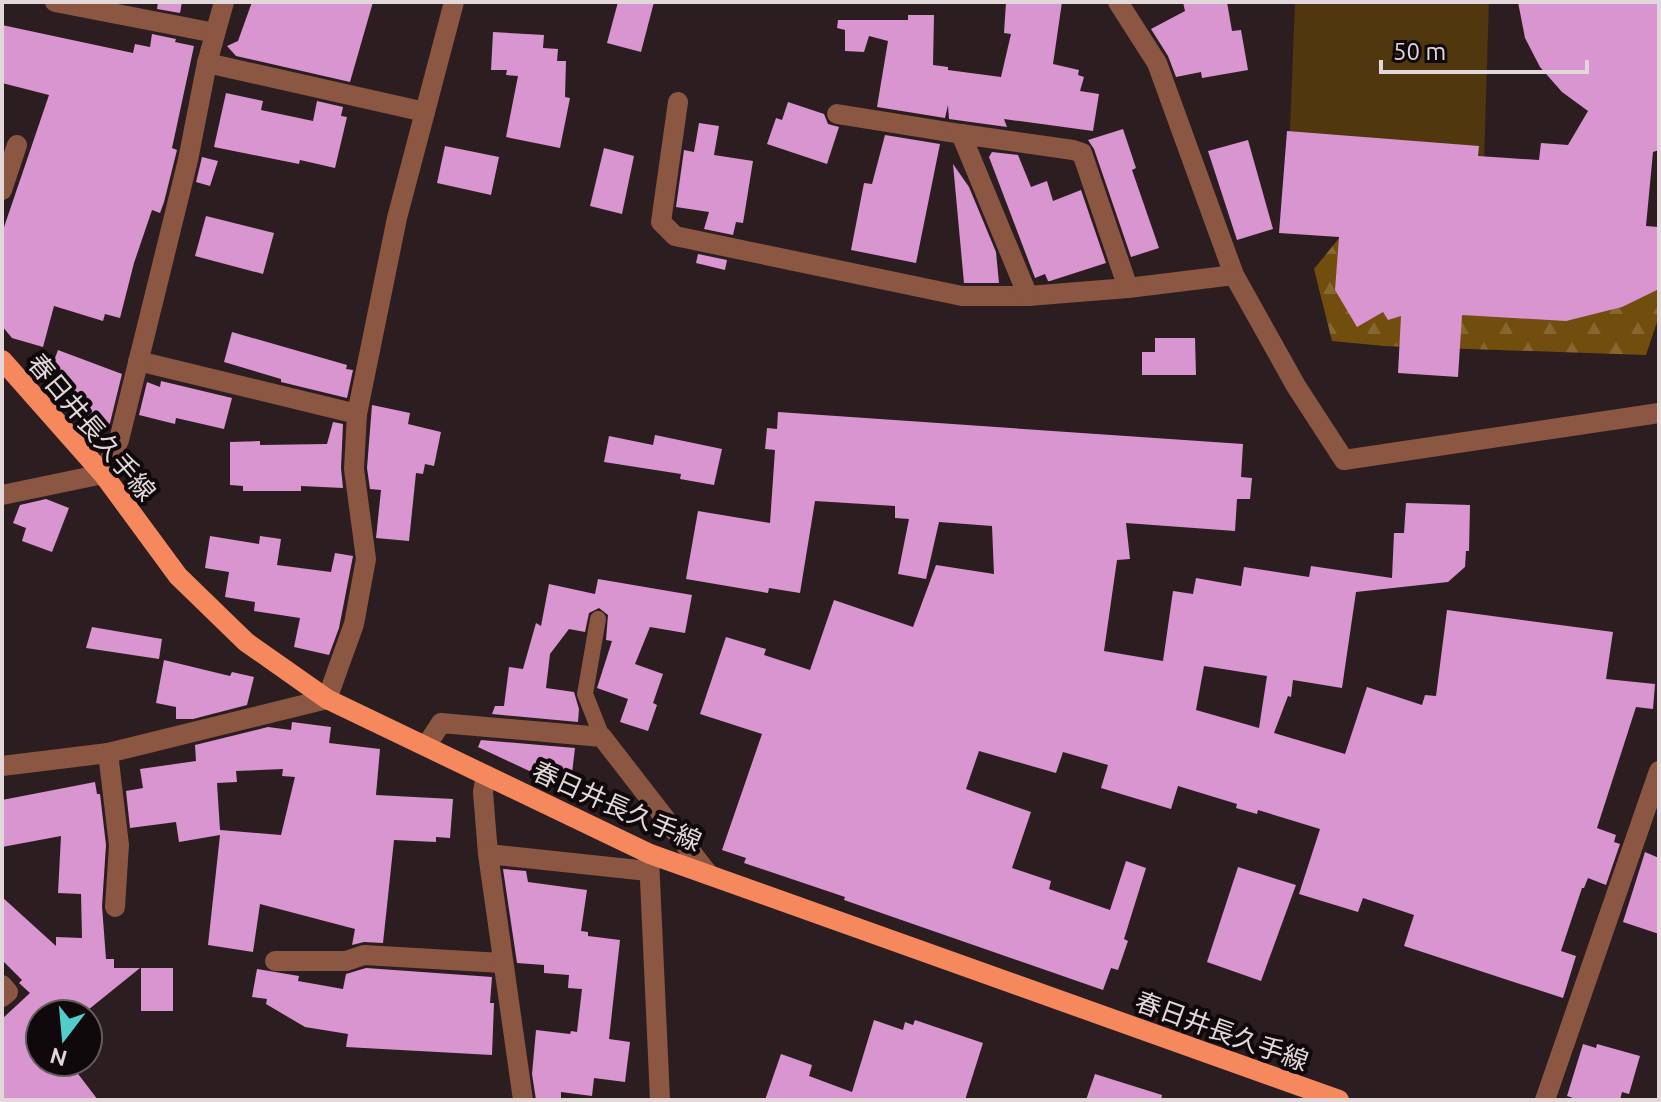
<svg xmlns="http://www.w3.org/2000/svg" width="1661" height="1102" viewBox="0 0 1661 1102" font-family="Ubuntu,'Noto Sans JP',sans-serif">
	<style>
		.green { fill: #50370d }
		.forest { fill: url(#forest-firs) }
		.building { fill: #d995cf; fill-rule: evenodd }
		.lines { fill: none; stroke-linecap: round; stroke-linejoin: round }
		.lane { stroke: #8b5642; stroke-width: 16 }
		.street { stroke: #8b5642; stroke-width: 20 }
		.primary { stroke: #f5885d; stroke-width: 20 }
		.labels { text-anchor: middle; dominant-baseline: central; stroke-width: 8; stroke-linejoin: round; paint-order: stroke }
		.street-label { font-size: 26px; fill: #e2d7d9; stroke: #10090b }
	</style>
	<defs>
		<pattern id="forest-firs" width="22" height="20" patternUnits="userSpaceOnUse" patternTransform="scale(2)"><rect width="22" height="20" fill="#724e0e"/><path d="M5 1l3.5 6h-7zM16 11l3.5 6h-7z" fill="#866730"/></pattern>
	</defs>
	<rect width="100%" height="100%" fill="#2c1d20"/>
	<polygon class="green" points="1295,2 1489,2 1484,161 1289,154"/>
	<polygon class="forest" points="1361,211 1659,248 1659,316 1646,355 1384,346 1332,341 1314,269"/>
	<g class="building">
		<polygon points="158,2 182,2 180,13 157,9"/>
		<polygon points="252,2 373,2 350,82 236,56 227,46 238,41"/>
		<polygon points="618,2 654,2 641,52 607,43"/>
		<polygon points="1006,2 1062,2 1053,64 1079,70 1078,75 1084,77 1080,91 1099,94 1093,131 1004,119 1007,127 949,119 948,105 945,118 877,107 888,41 869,36 864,52 845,51 845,30 837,28 838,20 908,20 908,15 934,15 933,65 948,67 948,70 1001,77 1011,34 1004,33"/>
		<polygon points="1183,2 1227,2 1232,31 1241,30 1248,70 1202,78 1201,72 1176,77 1168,56 1151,29 1185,11"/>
		<polygon points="1518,2 1659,2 1659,150 1653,152 1646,226 1659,227 1659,289 1622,307 1566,321 1462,315 1458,377 1398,373 1401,316 1388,320 1383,312 1357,327 1335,290 1339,237 1279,233 1287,131 1479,146 1478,156 1539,160 1541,143 1568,145 1588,111 1562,92 1540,67 1525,38"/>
		<polygon points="2,25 133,53 135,44 150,47 152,34 176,39 175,42 194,46 172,148 177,150 164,202 160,213 152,210 134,263 120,318 105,314 103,321 54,306 43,347 12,338 2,326 2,233 49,95 2,83"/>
		<polygon points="493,32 544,35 543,48 558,49 557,61 566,61 565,97 570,98 560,148 506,137 518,76 506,75 507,70 491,70"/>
		<polygon points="226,93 263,101 261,110 313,121 317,101 343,107 341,116 347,117 335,168 300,160 299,164 214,147"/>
		<polygon points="788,102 824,114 828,124 839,127 827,164 767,144 776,118 782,120"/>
		<polygon points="699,123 719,126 714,155 753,161 743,223 736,222 733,235 704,229 709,212 676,207 684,150 694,152"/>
		<polygon points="1123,129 1136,168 1132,170 1159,248 1131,257 1094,149 1088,140"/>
		<polygon points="885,135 940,144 916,263 851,250 864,183 872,184"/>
		<polygon points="1248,140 1273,229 1237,240 1208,151"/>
		<polygon points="445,146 499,157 491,195 437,183"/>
		<polygon points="604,148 634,156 622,214 590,206"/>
		<polygon points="992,152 1018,155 1031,187 1047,181 1053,201 1081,190 1106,263 1050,281 1048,281 1045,274 1035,278 989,157"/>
		<polygon points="202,157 218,161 210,186 196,182"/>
		<polygon points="953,164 969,187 996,252 999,283 964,283"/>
		<polygon points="206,216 274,233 263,274 195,256"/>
		<polygon points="698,254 727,260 725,270 696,263"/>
		<polygon points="232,332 347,365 346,369 353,370 347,398 281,382 281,379 224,362"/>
		<polygon points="1155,338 1195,338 1196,375 1142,375 1142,352 1155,352"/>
		<polygon points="58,350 122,374 110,423 103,432 61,396 65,392 48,377"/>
		<polygon points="161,381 232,398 224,429 176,418 175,424 139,415 147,382 160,387"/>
		<polygon points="372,405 410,413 408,424 441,432 434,466 425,464 423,474 416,473 409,541 376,538 381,490 370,489 367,468"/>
		<path d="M778 412 1243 444 1241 477 1252 478 1250 499H1237L1235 531 1126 523 1130 559 1117 560 1104 651 1163 661 1173 591 1193 594 1196 578 1241 586 1244 567 1309 577 1311 566 1392 578 1394 533H1404L1406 503 1470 505 1469 551H1466L1465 567 1448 582 1356 592 1342 688 1293 680 1291 697 1288 696 1274 733 1345 754 1367 687 1422 705 1425 695 1436 696 1447 610 1613 632 1606 679 1655 684 1653 709 1636 707 1597 828 1616 835 1614 842 1620 844 1606 885 1588 878 1584 888H1582L1561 951 1576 956 1563 998 1404 946 1414 915 1363 898 1358 912 1299 894 1320 829 1258 810 1257 814 1236 808 1237 804 1178 786 1171 809 1101 788 1108 765 1063 752 1056 773 979 751 966 789 1031 812 1012 868 1051 881 1049 889 1110 910 1126 861 1146 868 1124 939 1128 941 1118 970 1111 968 1103 990 844 900 845 897 744 863 746 858 722 850 762 734 700 714 726 637 766 649 764 655 810 670 834 600 913 627 936 565 994 574 992 526 939 522 926 579 898 574 909 519 895 518V506L815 501 800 593 769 588 768 593 686 579 698 511 770 523 775 450 765 449 767 428 777 429ZM1204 666 1267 676 1259 728 1196 710Z"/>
		<polygon points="333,422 343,424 341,468 343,488 301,486 301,491 243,491 243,486 230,485 230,442 260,441 260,445 327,444"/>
		<polygon points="655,435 722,449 714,485 680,479 681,474 604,462 609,436 653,445"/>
		<polygon points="46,499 69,508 52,552 22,541 26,528 13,523 20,505"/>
		<polygon points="210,536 259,544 260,536 281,539 277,565 331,572 335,553 353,556 339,628 329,655 294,647 300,618 254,611 255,602 225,597 229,572 205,568"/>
		<polygon points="598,579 692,595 685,633 650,627 635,664 663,674 653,703 657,705 648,731 620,722 628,699 597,688 612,641 606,640 608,615 599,608 589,613 585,632 569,629 550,654 546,688 574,692 579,709 578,722 492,714 495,706 504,706 509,667 523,669 536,623 541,626 549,584 595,594"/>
		<polygon points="92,627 162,639 159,659 86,648"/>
		<polygon points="164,660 230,676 232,672 254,677 247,705 193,719 176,719 176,707 156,703"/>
		<path d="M292 722 331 727 329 743 380 749 376 795 453 799 450 838 436 837V842L394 840 383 943 364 942 352 945 355 929 260 904 253 952 208 945 220 835 179 842 176 822 130 828 126 791 143 788 140 769 196 761 195 745 268 727 291 730ZM283 769 282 776 295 777 281 835 220 830 217 783 237 782 236 771Z"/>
		<polygon points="481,740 575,748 570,790 478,747"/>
		<polygon points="95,782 97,794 100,794 106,845 102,906 106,959 114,959 114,968 140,968 83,1014 40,1014 40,1062 69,1062 98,1100 2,1100 2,1019 30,993 19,983 22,980 2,960 2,897 56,946 56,937 82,938 81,894 58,893 61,836 2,847 2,800"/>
		<polygon points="1645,852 1659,858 1659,934 1623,922"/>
		<polygon points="1238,867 1296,885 1261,981 1207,962"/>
		<polygon points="503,869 526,871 528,882 587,890 581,931 588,932 588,936 620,940 609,1039 630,1042 625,1082 594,1078 592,1096 561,1092 561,1100 536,1100 532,1074 536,1030 570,1034 571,1031 577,1032 582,989 568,988 569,975 544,973 544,965 517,963"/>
		<rect x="141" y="968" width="32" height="43"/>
		<polygon points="366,968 492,977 490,1003 494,1003 492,1055 346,1047 348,1034 305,1027 266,1004 267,999 252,997 257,969 299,976 298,981 343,989 346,974"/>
		<polygon points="874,1020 903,1030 905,1022 913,1025 915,1020 983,1043 965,1100 765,1100 781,1054 812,1065 809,1076 852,1092"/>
		<polygon points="1583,1044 1596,1048 1597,1044 1640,1056 1629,1094 1622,1092 1620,1100 1579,1100 1567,1096"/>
		<polygon points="1095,1074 1162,1095 1161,1100 1086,1100"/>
	</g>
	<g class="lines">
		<polyline class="lane" points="598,619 585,694 602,737"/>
		<g class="street">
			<polyline points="55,2 215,33"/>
			<polyline points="1118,2 1157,63 1234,275 1296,386 1344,460 1659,413"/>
			<polyline points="207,63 425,112"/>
			<polyline points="678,102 661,222 675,236 962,296 1028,296 1128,288 1234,275"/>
			<polyline points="837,114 961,134"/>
			<polyline points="2,190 17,145"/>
			<polyline points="1028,296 961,134 1073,150 1082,153 1128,288"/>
			<polyline points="138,361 357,414"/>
			<polyline points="2,495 103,474 119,440 188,160 207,63 224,2"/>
			<polyline points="426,746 441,723 602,737 709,875"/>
			<polyline points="108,753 119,845 115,907"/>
			<polyline points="2,766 108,753 327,699 354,624 366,559 354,469 357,414 397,218 454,2"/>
			<polyline points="486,775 483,792 488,854"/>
			<polyline points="649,858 660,1100"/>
			<polyline points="275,961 346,961 364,955 502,963"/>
			<polyline points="2,985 8,992 2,997"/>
			<polyline points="523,1100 488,854 648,871"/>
			<polyline points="1545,1100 1659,771"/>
		</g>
		<polyline class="primary" points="2,360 103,474 178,576 246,642 327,699 650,854 1339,1100"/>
	</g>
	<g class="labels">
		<g class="street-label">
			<text transform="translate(92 427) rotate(50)">春日井長久手線</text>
			<text transform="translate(617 806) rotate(24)">春日井長久手線</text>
			<text transform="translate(1222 1031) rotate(20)">春日井長久手線</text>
		</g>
	</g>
	<rect width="1661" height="1102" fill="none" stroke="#e2d7d9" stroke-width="8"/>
	<g transform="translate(64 1038) rotate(196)"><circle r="38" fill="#10090b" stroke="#645b5d" stroke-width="2"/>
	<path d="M0-6L14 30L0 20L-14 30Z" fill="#53cdca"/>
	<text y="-12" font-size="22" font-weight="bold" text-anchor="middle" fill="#e2d7d9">N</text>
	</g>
	<path d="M1381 60v12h206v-12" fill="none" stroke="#e2d7d9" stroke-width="4"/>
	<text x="1393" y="60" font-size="24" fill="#e2d7d9" stroke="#10090b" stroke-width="6" paint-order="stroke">50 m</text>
</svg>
